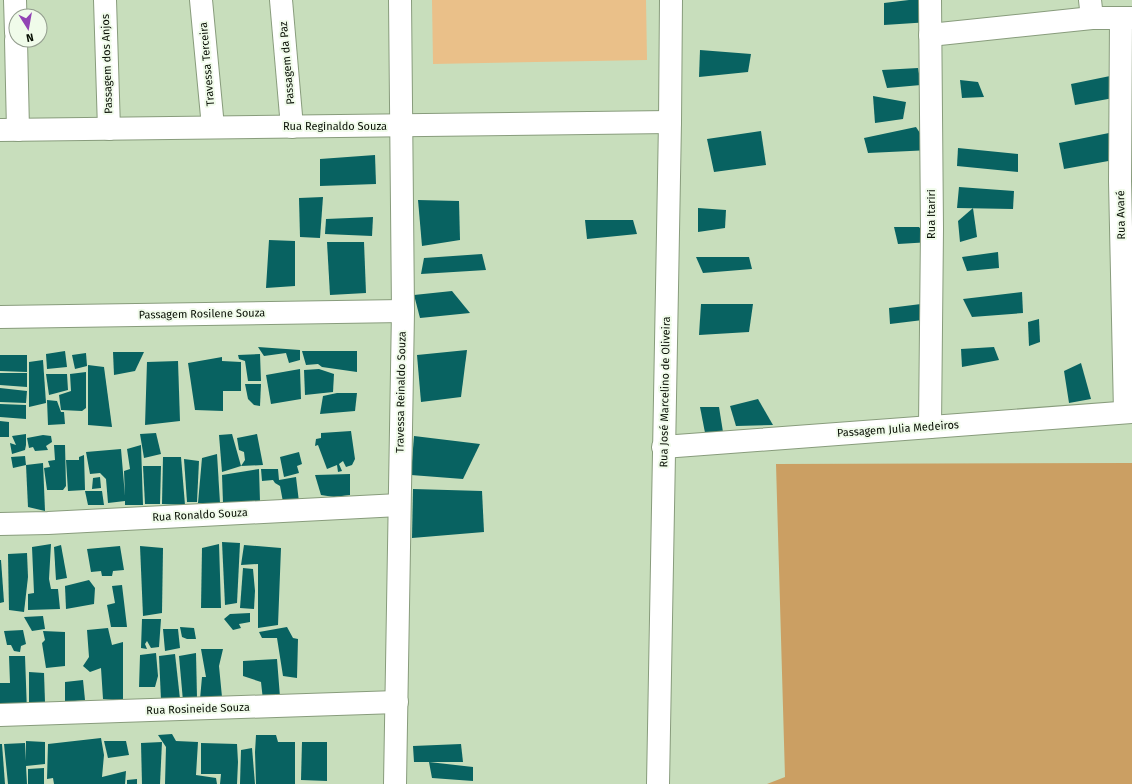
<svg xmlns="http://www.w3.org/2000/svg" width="1132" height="784" viewBox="0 0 1132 784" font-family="'Fira Sans',sans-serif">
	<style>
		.green { fill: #eac089 }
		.forest { fill: #cb9f63 }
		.building { fill: #086261 }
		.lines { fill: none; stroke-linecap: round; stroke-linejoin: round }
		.minor-casing { stroke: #889c7c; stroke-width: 24 }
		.minor { stroke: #fff; stroke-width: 22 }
		.labels { text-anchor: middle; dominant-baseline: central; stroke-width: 4; stroke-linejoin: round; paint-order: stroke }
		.street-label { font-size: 11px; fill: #080f04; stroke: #f0fbea }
	</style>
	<rect width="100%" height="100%" fill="#c8debc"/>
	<polygon class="green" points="432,0 646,0 647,60 433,64"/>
	<polygon class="forest" points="1132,463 1132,784 767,784 785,777 776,464"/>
	<g class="building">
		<polygon points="909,0 920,0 930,22 884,25 884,3"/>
		<polygon points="700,50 751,54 748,72 699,77"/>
		<polygon points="918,68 921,85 887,88 882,70"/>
		<polygon points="1115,75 1119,97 1075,105 1071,84"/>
		<polygon points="960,80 978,82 984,97 962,98"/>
		<polygon points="873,96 906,102 903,119 875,123"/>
		<polygon points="916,127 931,150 868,153 864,138"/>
		<polygon points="761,131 766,165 714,172 707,139"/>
		<polygon points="1109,133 1114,160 1064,169 1059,143"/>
		<polygon points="958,148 1018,154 1018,172 957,166"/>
		<polygon points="375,155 376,184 320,186 320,159"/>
		<polygon points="959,187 1014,191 1013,209 957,208"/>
		<polygon points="323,197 320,238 300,237 299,198"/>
		<polygon points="418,200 459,201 460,240 422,246"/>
		<polygon points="698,208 726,210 725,228 698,232"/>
		<polygon points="973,208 977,237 960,242 958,221"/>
		<polygon points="373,217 372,236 325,234 326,219"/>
		<polygon points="585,220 633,220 637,234 587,239"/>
		<polygon points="894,227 919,227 931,242 898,244"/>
		<polygon points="269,240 295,241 295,286 266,288"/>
		<polygon points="327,242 364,242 366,293 330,295"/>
		<polygon points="998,252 999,268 967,271 962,257"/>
		<polygon points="482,254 486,270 421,274 424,258"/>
		<polygon points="696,257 749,257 752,269 703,273"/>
		<polygon points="452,291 470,313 420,318 414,295"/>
		<polygon points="1022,292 1023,313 972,317 963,299"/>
		<polygon points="701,304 753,304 749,332 699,335"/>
		<polygon points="921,304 931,319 890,324 889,308"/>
		<polygon points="1039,319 1040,342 1029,346 1028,322"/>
		<polygon points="258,347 300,350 300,360 289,363 286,353 264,356"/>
		<polygon points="994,347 999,360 962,367 961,349"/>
		<polygon points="467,350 461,397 421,402 417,355"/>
		<polygon points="65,351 67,367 47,369 46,354"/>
		<polygon points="302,351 357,351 357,372 322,367 318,364 306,365"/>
		<polygon points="113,352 144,352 135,371 114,375"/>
		<polygon points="86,353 87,366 75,369 72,355"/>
		<polygon points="260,354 261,381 248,381 245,361 239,359 238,355"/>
		<polygon points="0,355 27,355 27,372 0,371"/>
		<polygon points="222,357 222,361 241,362 241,391 223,391 223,411 195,410 188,363"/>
		<polygon points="43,360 46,403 29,407 29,362"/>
		<polygon points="178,361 180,421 145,425 147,362"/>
		<polygon points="1081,363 1091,399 1069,403 1064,371"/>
		<polygon points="88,365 104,367 112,427 88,425"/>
		<polygon points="300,369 301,399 271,404 266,375"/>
		<polygon points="319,369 334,374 333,392 305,395 304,370"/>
		<polygon points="86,372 86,408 82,411 61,410 59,395 71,391 70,374"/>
		<polygon points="0,373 27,373 27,387 0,385"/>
		<polygon points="46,374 67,374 68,390 49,395"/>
		<polygon points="245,384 261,384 260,406 254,405 248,399"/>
		<polygon points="0,388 27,391 26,403 0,402"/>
		<polygon points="337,393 357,393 355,411 320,414 323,396"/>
		<polygon points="758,399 773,425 736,426 730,406"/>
		<polygon points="47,400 57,401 61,412 64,412 65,424 48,425"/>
		<polygon points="0,404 26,405 26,419 0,417"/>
		<polygon points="700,407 719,407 723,432 707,443"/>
		<polygon points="0,421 9,422 9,437 0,437"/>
		<polygon points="351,431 355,459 352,465 346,467 343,461 339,464 342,471 338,472 337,465 327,469 318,445 315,446 316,439 321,438 321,433"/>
		<polygon points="156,433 161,454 144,458 140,434"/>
		<polygon points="26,434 26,445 25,450 12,454 10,443 16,445 12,436"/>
		<polygon points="232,434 241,466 222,472 219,435"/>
		<polygon points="257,434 263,465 241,466 245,460 244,452 239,450 237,438"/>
		<polygon points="43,435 51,436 52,442 46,446 48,450 35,451 33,447 29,448 27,438"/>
		<polygon points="414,436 480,444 463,479 411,475"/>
		<polygon points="54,445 65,445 66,486 63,490 47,490 44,468 50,467 48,461 55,460"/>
		<polygon points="141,445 143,505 125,505 125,501 108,503 106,479 100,473 90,474 86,452 121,449 125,496 124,471 130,469 127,449"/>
		<polygon points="299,452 302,464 297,466 299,473 284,477 280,457"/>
		<polygon points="217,454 220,503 198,503 202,458"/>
		<polygon points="84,455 85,490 68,491 66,460 79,460 79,457"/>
		<polygon points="25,456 26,465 13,468 11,457"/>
		<polygon points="163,457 181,457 185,505 162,504"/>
		<polygon points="184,459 199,461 197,502 187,502"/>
		<polygon points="43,463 45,511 28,507 26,465"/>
		<polygon points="143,466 161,466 160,504 145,504"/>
		<polygon points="259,469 260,502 223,503 222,475"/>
		<polygon points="261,469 278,469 279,480 296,477 299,502 283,502 280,486 275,483 273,480 262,481"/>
		<polygon points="350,474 350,495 334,497 321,495 315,475"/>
		<polygon points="100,477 101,488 92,489 93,478"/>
		<polygon points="413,489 482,491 484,532 412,538"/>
		<polygon points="85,491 102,491 104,505 88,505"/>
		<polygon points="222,542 240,543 237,603 225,605"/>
		<polygon points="51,544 49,579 51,589 58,589 60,609 28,610 28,594 34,593 32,547"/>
		<polygon points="219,544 221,608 201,608 202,548"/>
		<polygon points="61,545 67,578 56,580 54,547"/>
		<polygon points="244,545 281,548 278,625 258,628 258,564 241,565"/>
		<polygon points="120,546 124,570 113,571 112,576 102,576 101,571 91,572 87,549"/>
		<polygon points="140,546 163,548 162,613 143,616"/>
		<polygon points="27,553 28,577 24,612 9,610 8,554"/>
		<polygon points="0,560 1,560 4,602 0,603"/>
		<polygon points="243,568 253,569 255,591 254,609 240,608"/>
		<polygon points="89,580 95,588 94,604 66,609 65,586"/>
		<polygon points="122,585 127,627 111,627 107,605 115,603 112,586"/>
		<polygon points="250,613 250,622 239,624 241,628 233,630 224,619 230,614"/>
		<polygon points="43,616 45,629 32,631 24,617"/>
		<polygon points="142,619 161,619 159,647 151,648 147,641 145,644 147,649 141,648"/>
		<polygon points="180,627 194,628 196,639 187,639 182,637"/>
		<polygon points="287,627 293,638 298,639 297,678 283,676 277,638 262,638 259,632"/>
		<polygon points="108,628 112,645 123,642 123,701 103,699 101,668 90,672 83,666 89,657 87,630"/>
		<polygon points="163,629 178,629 180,648 165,651"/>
		<polygon points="23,630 26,644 21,646 20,652 14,651 11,645 7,645 4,631"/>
		<polygon points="43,631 65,632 65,666 46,668 42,643 45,640"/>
		<polygon points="201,649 223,649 219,666 222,697 200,699 202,677 206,677"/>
		<polygon points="156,653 158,676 155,687 139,687 140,655"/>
		<polygon points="196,653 197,698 183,701 179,656"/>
		<polygon points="175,654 180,699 161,700 159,656"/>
		<polygon points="9,656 25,656 27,712 0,713 0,683 10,683"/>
		<polygon points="277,659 280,697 263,700 261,682 243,676 243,661"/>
		<polygon points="29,672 44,673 45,702 29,702"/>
		<polygon points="83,680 85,700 65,702 65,682"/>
		<polygon points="172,734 176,741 198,742 196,775 216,778 217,784 165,784 166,747 158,735"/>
		<polygon points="256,735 276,735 278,742 295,742 295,784 256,784 255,752"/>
		<polygon points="101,738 104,755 102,777 126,771 125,784 54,784 53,778 47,779 48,744"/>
		<polygon points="26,741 45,742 45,764 26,766 27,784 8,784 4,744 25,743 26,761"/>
		<polygon points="104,741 126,741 129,755 108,758"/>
		<polygon points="162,742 160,784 142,784 141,743"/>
		<polygon points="302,742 327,742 327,781 301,780"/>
		<polygon points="201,743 237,744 238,762 237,784 220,784 221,774 201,774"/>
		<polygon points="0,744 2,744 5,784 0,784"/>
		<polygon points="461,744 463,762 414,762 413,746"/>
		<polygon points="252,748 255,784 240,784 241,750"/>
		<polygon points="429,762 473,767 473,781 432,778"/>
		<polygon points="44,768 44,784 28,784 28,769"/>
		<polygon points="137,779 137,784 127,784 127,780"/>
	</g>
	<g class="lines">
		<g class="minor-casing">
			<g id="minor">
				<polyline points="15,0 16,33"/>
				<polyline points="105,0 109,129"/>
				<polyline points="201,0 213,127"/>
				<polyline points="281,0 292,127"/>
				<polyline points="930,0 932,228 930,427"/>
				<polyline points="1090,0 1092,18"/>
				<polyline points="1121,19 1120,181 1125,412"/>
				<polyline points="930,35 1092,18 1132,18"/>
				<polyline points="16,40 18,130"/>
				<polyline points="0,130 670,122"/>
				<polyline points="0,317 403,311"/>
				<polyline points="663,447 1132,412"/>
				<polyline points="0,524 48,523 399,505"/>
				<polyline points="0,715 397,702"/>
				<polyline points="395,784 403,311 400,0"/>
				<polyline points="658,784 670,122 671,0"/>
			</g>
		</g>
		<use href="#minor" class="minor"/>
	</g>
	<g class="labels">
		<g class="street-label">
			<text transform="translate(287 63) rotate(-95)">Passagem da Paz</text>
			<text transform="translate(107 64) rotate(-92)">Passagem dos Anjos</text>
			<text transform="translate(207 64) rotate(-95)">Travessa Terceira</text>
			<text x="335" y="126">Rua Reginaldo Souza</text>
			<text transform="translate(931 214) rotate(-90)">Rua Itariri</text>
			<text transform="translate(1121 215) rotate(-91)">Rua Avaré</text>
			<text transform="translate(202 314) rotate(-1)">Passagem Rosilene Souza</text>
			<text transform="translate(401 392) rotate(-89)">Travessa Reinaldo Souza</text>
			<text transform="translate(665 392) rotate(-89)">Rua José Marcelino de Oliveira</text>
			<text transform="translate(898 429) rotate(-4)">Passagem Julia Medeiros</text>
			<text transform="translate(200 515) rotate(-3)">Rua Ronaldo Souza</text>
			<text transform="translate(198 709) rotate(-2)">Rua Rosineide Souza</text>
		</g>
	</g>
	<g transform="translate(28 28) rotate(169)"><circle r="19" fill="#f0fbea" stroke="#939d8e"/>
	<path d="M0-3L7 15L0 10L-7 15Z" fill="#9244b4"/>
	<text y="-6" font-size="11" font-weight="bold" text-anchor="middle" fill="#080f04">N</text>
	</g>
</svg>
